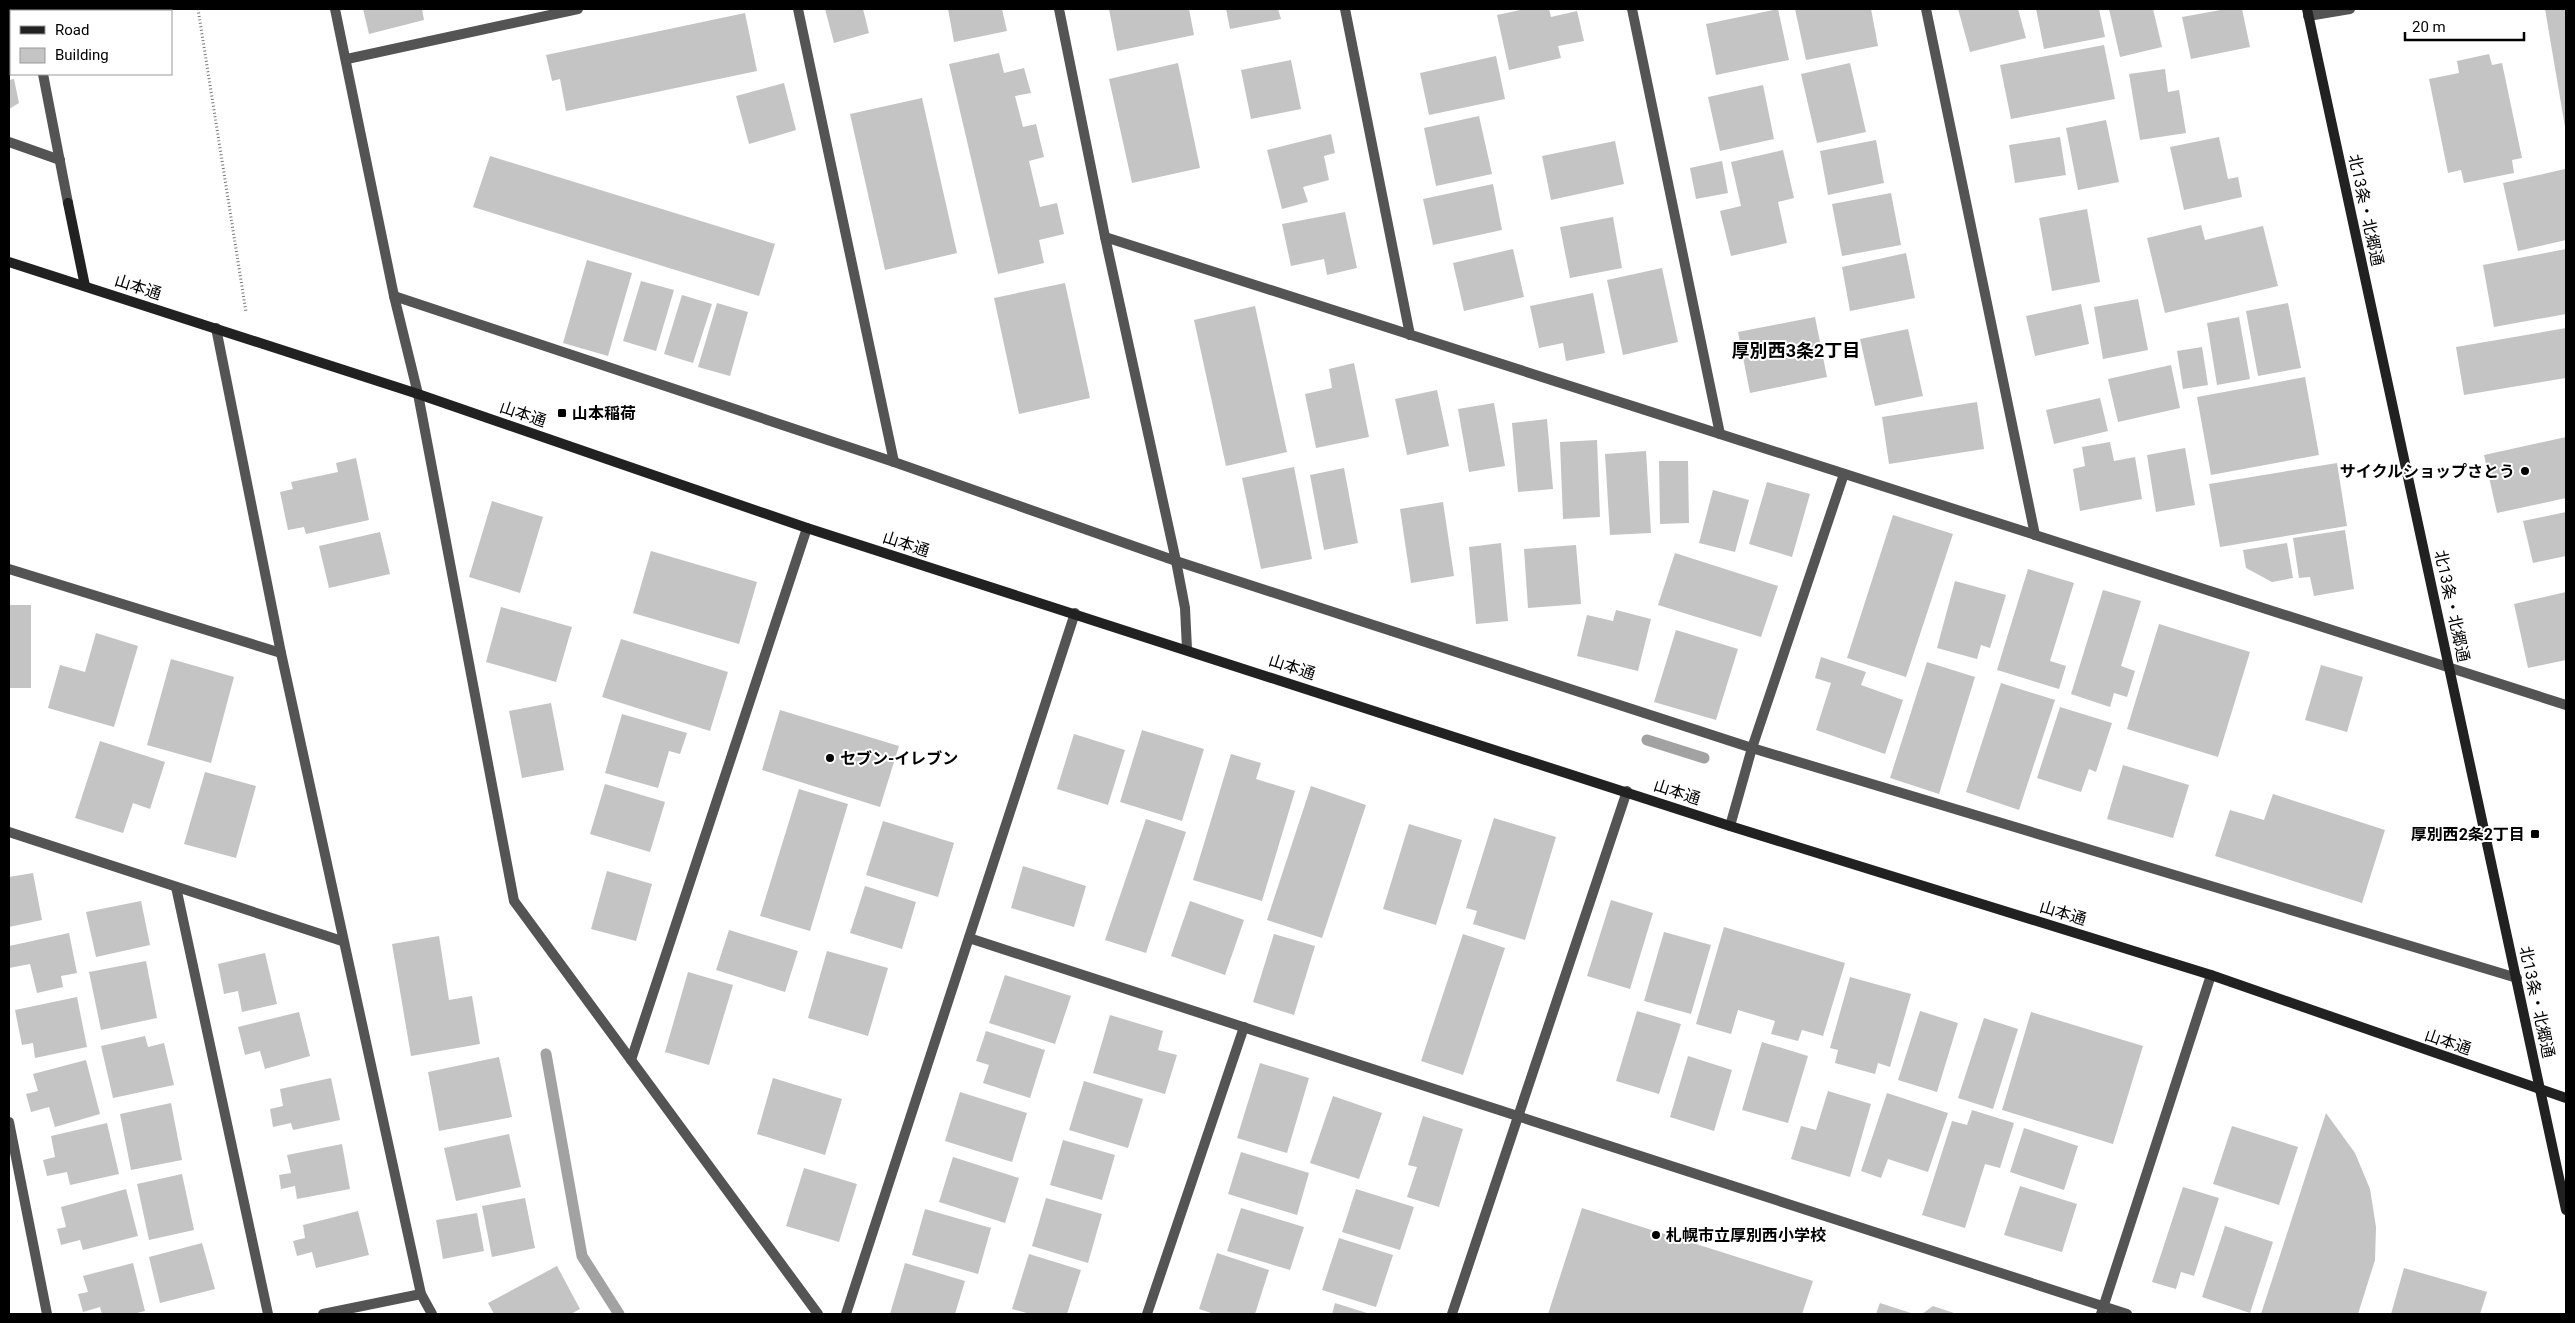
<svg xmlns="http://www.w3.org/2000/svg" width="2575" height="1323" viewBox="0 0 2575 1323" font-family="Roboto,'Noto Sans JP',sans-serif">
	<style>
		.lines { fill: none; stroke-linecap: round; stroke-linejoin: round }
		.stream { stroke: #a2a2a2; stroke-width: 11 }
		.building { fill: #c4c4c4 }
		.path { stroke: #767676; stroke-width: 3; stroke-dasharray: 1 2.5; stroke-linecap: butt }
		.street { stroke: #545454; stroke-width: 10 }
		.secondary { stroke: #212121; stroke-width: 10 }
		.poi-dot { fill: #000; stroke: #fff; stroke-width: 2 }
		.labels { text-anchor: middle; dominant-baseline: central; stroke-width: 4; stroke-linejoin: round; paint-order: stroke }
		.street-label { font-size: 16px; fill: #000; stroke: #fff }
		.poi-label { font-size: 16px; font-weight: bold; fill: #000; stroke: #fff; text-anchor: start }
		.neighbourhood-label { font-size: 18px; font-weight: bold; fill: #000; stroke: #fff }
	</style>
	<rect width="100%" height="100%" fill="#fff"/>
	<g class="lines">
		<g class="stream">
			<polyline points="1647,740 1704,758"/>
			<polyline points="546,1054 582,1256 619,1314"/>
		</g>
	</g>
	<g class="building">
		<polygon points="363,9 422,9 424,20 369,34"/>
		<polygon points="825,9 863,9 869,33 834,43"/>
		<polygon points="948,9 1002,9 1007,31 954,42"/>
		<polygon points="1109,9 1189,9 1194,35 1117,51"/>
		<polygon points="1226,9 1278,9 1281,19 1230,29"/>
		<polygon points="1525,9 1549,9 1551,17 1577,11 1584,41 1558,46 1561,58 1509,70 1497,15"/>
		<polygon points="1778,9 1789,60 1716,75 1706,24"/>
		<polygon points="1795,9 1871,9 1878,46 1806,60"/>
		<polygon points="1958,9 2018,9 2026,38 1970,52"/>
		<polygon points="2036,9 2099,9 2105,37 2044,49"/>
		<polygon points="2109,9 2153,9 2162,47 2120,57"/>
		<polygon points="2226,9 2242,9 2250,47 2191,59 2182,17"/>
		<polygon points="2545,9 2566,9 2566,127 2565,127"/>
		<polygon points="745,13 757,71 566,111 560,79 552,81 546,55"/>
		<polygon points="2104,45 2115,99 2011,119 2000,65"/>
		<polygon points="999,53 1004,73 1024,68 1031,93 1015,96 1023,127 1036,124 1044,157 1029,161 1040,207 1057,203 1064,234 1039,240 1044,263 998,274 949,64"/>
		<polygon points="2489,54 2492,65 2502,63 2522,158 2512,160 2514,173 2464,183 2461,170 2448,173 2429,79 2459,73 2457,61"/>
		<polygon points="1496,56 1505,99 1429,115 1420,73"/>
		<polygon points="1291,60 1301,109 1251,119 1241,70"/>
		<polygon points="1178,63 1200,168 1132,183 1109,79"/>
		<polygon points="1850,63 1866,132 1817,143 1801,74"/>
		<polygon points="2165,69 2168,92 2179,90 2186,133 2140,140 2129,74"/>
		<polygon points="14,79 19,103 9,109 9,80"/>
		<polygon points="784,83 796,130 749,144 736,96"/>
		<polygon points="1763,85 1774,139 1720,151 1708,97"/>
		<polygon points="922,98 957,253 885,270 850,114"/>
		<polygon points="1479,116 1492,174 1436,186 1424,128"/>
		<polygon points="2106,120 2119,182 2078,190 2066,128"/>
		<polygon points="1331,134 1335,153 1324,156 1329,180 1303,187 1308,202 1282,209 1267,150"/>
		<polygon points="2060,137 2066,175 2015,183 2009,145"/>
		<polygon points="2219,137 2228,179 2238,177 2242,197 2184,210 2170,147"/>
		<polygon points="1876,140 1884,183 1828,195 1820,151"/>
		<polygon points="1615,141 1624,184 1551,200 1542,156"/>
		<polygon points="1783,150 1794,198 1778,202 1787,243 1731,256 1720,211 1741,206 1731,162"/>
		<polygon points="490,156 775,244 759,296 473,207"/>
		<polygon points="1722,161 1728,193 1696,199 1690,168"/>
		<polygon points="2565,169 2566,240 2518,251 2503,183"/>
		<polygon points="1493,184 1502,230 1433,245 1423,199"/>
		<polygon points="1891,193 1901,245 1842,256 1832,204"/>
		<polygon points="2087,209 2100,282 2052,291 2039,218"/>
		<polygon points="1345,212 1357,268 1327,275 1324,259 1291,266 1282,224"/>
		<polygon points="1613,217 1622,268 1570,278 1560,227"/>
		<polygon points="2201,225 2205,240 2263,226 2278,286 2165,313 2147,238"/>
		<polygon points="1513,249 1524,297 1464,311 1453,263"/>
		<polygon points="2566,249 2566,314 2494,327 2483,265"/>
		<polygon points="1906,253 1915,298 1850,311 1842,267"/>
		<polygon points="587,260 632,273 608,356 563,343"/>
		<polygon points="1662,268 1678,342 1623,355 1607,280"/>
		<polygon points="641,281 674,290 656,351 623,341"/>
		<polygon points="1065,283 1090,398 1019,414 994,298"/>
		<polygon points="1593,293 1605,353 1566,361 1563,343 1539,348 1530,306"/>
		<polygon points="682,295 712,304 693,363 664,354"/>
		<polygon points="2138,299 2148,350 2103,359 2094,307"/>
		<polygon points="717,303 748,312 730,376 698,367"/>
		<polygon points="2288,303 2301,368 2258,376 2246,311"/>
		<polygon points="2081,304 2089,344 2035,356 2026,316"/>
		<polygon points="1255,306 1287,452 1226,466 1194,320"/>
		<polygon points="1815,317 1827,377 1750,393 1738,332"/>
		<polygon points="2239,317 2250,379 2217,385 2207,323"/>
		<polygon points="2566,328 2566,378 2464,395 2456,347"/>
		<polygon points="1908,329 1923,396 1875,406 1860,339"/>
		<polygon points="2202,347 2208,385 2183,389 2177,351"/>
		<polygon points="1354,363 1369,437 1316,448 1305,394 1332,388 1329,369"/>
		<polygon points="2171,365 2180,408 2118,422 2108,379"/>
		<polygon points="2305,377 2319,455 2211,475 2197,397"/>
		<polygon points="1437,390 1449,446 1407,455 1395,399"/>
		<polygon points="2100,398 2108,431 2054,444 2046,410"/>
		<polygon points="1977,402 1984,449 1889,464 1882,417"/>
		<polygon points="1494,403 1505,466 1469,472 1458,409"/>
		<polygon points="1547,419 1553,489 1518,492 1512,423"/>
		<polygon points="2566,437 2566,498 2497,513 2484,455"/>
		<polygon points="1597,440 1600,517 1563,519 1560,442"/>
		<polygon points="2110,442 2114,461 2135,457 2142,499 2080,511 2073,469 2085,466 2082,447"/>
		<polygon points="2185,448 2195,505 2156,512 2147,455"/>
		<polygon points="1646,451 1651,533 1610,535 1605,454"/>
		<polygon points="356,458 369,520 306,534 304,527 288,530 280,492 293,489 291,482 338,472 336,463"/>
		<polygon points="1659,461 1688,461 1689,523 1660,524"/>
		<polygon points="2337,463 2347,526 2220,547 2209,484"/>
		<polygon points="1294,467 1312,559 1261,569 1242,478"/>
		<polygon points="1344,468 1358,543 1324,550 1310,475"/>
		<polygon points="1767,482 1810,494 1792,557 1749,544"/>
		<polygon points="1713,490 1749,500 1735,552 1699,543"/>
		<polygon points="492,501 543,517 520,593 469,577"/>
		<polygon points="1443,502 1454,576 1411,583 1400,509"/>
		<polygon points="2566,512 2566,556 2533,563 2523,521"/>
		<polygon points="1893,515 1953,534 1906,677 1847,658"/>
		<polygon points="2345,530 2354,589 2314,596 2310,577 2299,578 2293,538"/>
		<polygon points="380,532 390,574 329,588 319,546"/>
		<polygon points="1501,543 1508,621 1476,624 1469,547"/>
		<polygon points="2287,543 2293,578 2272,582 2246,568 2243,550"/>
		<polygon points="1576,545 1581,604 1528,608 1524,549"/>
		<polygon points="651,551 757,582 739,644 633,613"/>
		<polygon points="1675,553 1778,586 1761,637 1658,605"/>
		<polygon points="2028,569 2074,583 2050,661 2066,666 2059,689 1997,670"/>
		<polygon points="1955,581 2006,595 1990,648 1981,645 1977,659 1937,648"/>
		<polygon points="2103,590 2141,601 2121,666 2135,671 2127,697 2114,693 2110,707 2071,694"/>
		<polygon points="2566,592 2566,660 2528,668 2514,604"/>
		<rect x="9" y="605" width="22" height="83"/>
		<polygon points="501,607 572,627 556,682 486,662"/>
		<polygon points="1616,610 1651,619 1638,671 1577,656 1587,615 1613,621"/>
		<polygon points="2159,624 2250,652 2218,757 2127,729"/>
		<polygon points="1676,630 1738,649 1716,720 1654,702"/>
		<polygon points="96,633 138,646 114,727 48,708 60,665 85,672"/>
		<polygon points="621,639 728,672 710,731 602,697"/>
		<polygon points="1821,657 1866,672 1861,685 1903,700 1885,754 1816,730 1831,683 1815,678"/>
		<polygon points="171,659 234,677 211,763 147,745"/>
		<polygon points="1927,662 1975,677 1939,794 1890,778"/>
		<polygon points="2321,665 2363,677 2347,732 2305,720"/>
		<polygon points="2001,683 2055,700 2019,810 1966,792"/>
		<polygon points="551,703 564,770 522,778 509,711"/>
		<polygon points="2060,707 2112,723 2096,772 2089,769 2081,792 2037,778"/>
		<polygon points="780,710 899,746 880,807 762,770"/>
		<polygon points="622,714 687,733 680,754 669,751 658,788 605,773"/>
		<polygon points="1142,730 1204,749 1182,821 1120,802"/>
		<polygon points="1074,734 1125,750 1108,805 1057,789"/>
		<polygon points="100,741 165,762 150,809 133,803 123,833 75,818"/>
		<polygon points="1231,754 1261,763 1256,779 1295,791 1262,901 1193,880"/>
		<polygon points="2123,765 2189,785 2173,838 2107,819"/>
		<polygon points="205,772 256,786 236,858 184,844"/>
		<polygon points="605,784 665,802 650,852 590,834"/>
		<polygon points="1311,786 1366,805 1322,938 1267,920"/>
		<polygon points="799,789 848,804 810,931 760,916"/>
		<polygon points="2273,794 2385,830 2362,903 2215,856 2230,810 2264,820"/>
		<polygon points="1494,818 1556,837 1525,940 1473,924 1477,911 1466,908"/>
		<polygon points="1146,819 1186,832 1146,953 1105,940"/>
		<polygon points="883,821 954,843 938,897 866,875"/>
		<polygon points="1409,824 1462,840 1436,925 1383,909"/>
		<polygon points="1023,866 1086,886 1074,927 1011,908"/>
		<polygon points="607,871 652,884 636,941 591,929"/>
		<polygon points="33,873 42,920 9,927 9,877"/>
		<polygon points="865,886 916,902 902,949 850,933"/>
		<polygon points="1611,900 1653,913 1630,989 1587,976"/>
		<polygon points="141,901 150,945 96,957 86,912"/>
		<polygon points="1190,901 1244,920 1225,975 1171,956"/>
		<polygon points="1724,927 1845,963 1823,1036 1802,1030 1798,1041 1771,1034 1775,1021 1738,1010 1731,1034 1696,1024"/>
		<polygon points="729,930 798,951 785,992 716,970"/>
		<polygon points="1664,932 1711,945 1691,1014 1644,1001"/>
		<polygon points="69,933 77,973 61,976 63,987 37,993 30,964 9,968 9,946"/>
		<polygon points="1274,934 1315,946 1294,1015 1253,1002"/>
		<polygon points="1463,934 1505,948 1463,1075 1421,1061"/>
		<polygon points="439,936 449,1000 472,996 480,1044 411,1056 392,944"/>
		<polygon points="827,951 888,968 868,1036 808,1018"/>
		<polygon points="265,953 277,1004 242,1012 238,991 224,994 218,964"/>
		<polygon points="146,961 157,1018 101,1030 89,972"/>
		<polygon points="688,972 733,985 709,1065 665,1052"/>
		<polygon points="1005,975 1071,996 1055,1044 989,1023"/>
		<polygon points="1850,977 1911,994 1890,1067 1878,1063 1875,1074 1835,1063 1838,1050 1830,1048"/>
		<polygon points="77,997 87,1047 35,1058 33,1043 22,1045 15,1010"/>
		<polygon points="1637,1011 1681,1024 1659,1094 1616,1081"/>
		<polygon points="1920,1011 1958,1023 1937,1092 1898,1080"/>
		<polygon points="299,1012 310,1056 265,1069 260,1051 245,1055 238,1027"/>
		<polygon points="2031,1012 2143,1046 2113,1144 2002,1110"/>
		<polygon points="1110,1015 1163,1031 1158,1050 1177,1055 1165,1094 1093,1073"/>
		<polygon points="1984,1018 2018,1029 1993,1109 1958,1098"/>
		<polygon points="986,1031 1045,1050 1030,1098 983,1083 989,1065 976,1061"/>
		<polygon points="145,1036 148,1047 164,1043 174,1085 113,1098 101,1046"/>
		<polygon points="1762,1042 1808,1056 1788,1123 1742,1110"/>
		<polygon points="1688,1056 1732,1070 1714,1131 1670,1117"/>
		<polygon points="499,1057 512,1117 439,1131 428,1072"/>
		<polygon points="86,1060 100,1114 55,1127 49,1107 31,1112 26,1094 38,1091 33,1074"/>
		<polygon points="1260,1063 1309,1078 1287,1153 1237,1138"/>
		<polygon points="331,1078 340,1120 293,1130 291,1123 273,1127 270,1109 283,1106 280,1089"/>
		<polygon points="773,1078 842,1099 825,1155 757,1134"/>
		<polygon points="1084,1081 1143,1099 1128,1148 1069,1130"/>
		<polygon points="1828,1091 1871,1104 1850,1177 1791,1159 1801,1126 1816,1130"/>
		<polygon points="960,1092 1027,1113 1012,1162 945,1141"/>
		<polygon points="1887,1093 1948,1113 1928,1172 1888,1159 1881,1178 1861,1171"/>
		<polygon points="1333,1096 1382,1113 1359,1179 1310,1163"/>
		<polygon points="171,1103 182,1160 131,1170 120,1114"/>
		<polygon points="1972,1110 2014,1123 2000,1168 1985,1164 1965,1228 1922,1215 1952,1121 1967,1125"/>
		<polygon points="2326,1113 2355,1153 2370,1189 2376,1227 2375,1260 2358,1314 2261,1314"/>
		<polygon points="1423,1116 1463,1129 1439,1207 1407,1197 1417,1167 1408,1165"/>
		<polygon points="107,1123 119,1174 70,1185 67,1172 47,1176 43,1160 55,1157 51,1136"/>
		<polygon points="2232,1126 2298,1147 2279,1205 2213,1184"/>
		<polygon points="2024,1128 2078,1146 2064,1190 2010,1172"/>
		<polygon points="509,1134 521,1187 456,1201 444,1148"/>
		<polygon points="1063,1140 1115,1155 1102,1200 1050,1185"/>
		<polygon points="342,1144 350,1189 297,1199 295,1186 281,1189 279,1175 291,1173 287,1155"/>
		<polygon points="1241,1152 1309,1173 1297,1215 1228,1194"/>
		<polygon points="953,1157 1019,1178 1005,1223 939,1202"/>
		<polygon points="804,1168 857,1184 839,1242 786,1226"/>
		<polygon points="182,1174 194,1230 149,1240 137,1184"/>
		<polygon points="2020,1186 2077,1204 2062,1252 2004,1235"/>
		<polygon points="2183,1187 2219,1198 2194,1276 2181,1272 2176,1289 2152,1282"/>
		<polygon points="126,1189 138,1236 83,1250 80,1240 61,1245 57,1229 66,1227 61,1207"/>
		<polygon points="1356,1189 1414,1207 1400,1250 1342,1232"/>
		<polygon points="525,1198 535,1248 492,1257 482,1206"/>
		<polygon points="1046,1198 1102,1214 1088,1263 1032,1246"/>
		<polygon points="1241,1208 1304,1227 1290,1270 1227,1251"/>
		<polygon points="1582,1208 1813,1281 1802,1314 1548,1314"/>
		<polygon points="925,1209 991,1228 978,1274 912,1255"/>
		<polygon points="358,1211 369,1255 316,1268 312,1252 297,1256 293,1241 305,1238 303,1225"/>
		<polygon points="477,1213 484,1251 443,1259 436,1220"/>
		<polygon points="2225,1226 2273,1242 2250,1313 2202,1297"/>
		<polygon points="1339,1238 1393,1255 1376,1307 1322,1290"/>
		<polygon points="202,1243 215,1289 160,1303 149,1257"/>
		<polygon points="1217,1253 1269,1270 1255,1314 1214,1314 1199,1309"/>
		<polygon points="1029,1254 1081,1270 1067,1314 1030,1314 1012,1309"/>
		<polygon points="133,1263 145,1311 133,1314 102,1314 100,1307 83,1312 78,1294 88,1292 83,1276"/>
		<polygon points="905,1263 965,1281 955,1314 890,1314"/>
		<polygon points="557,1266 580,1309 571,1314 494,1314 488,1303"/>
		<polygon points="2404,1268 2487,1292 2480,1314 2391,1314"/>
		<polygon points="1335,1303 1370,1314 1332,1314"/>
		<polygon points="1880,1303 1914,1314 1876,1314"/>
		<polygon points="1933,1306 1957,1314 1922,1314"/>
	</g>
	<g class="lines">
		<polyline class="path" points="198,9 246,312"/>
		<g class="street">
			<polyline points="30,9 31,11"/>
			<polyline points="335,9 394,296 418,394 514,901 818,1314"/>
			<polyline points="798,9 894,462"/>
			<polyline points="1059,9 1105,237 1176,561 1185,608 1187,649"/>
			<polyline points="1345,9 1410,335"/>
			<polyline points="1632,9 1720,434"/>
			<polyline points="1926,9 2035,535"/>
			<polyline points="2308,16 2350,9"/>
			<polyline points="347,59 578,9"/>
			<polyline points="43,74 68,203"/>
			<polyline points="9,142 60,160"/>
			<polyline points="1105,237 2566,705"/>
			<polyline points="394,296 894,462 1176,561 1752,748 2517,978"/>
			<polyline points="216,328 281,653 421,1294 432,1314"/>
			<polyline points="9,569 281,653"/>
			<polyline points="1730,826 1752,748 1844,474"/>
			<polyline points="9,832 342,941"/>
			<polyline points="176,887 268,1314"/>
			<polyline points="969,938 2127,1314"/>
			<polyline points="631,1060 807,528"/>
			<polyline points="9,1122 47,1314"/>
			<polyline points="323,1314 421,1294"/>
			<polyline points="846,1314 1075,613"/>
			<polyline points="1147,1314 1244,1027"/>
			<polyline points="1452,1314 1627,791"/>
			<polyline points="2101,1314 2211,975"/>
		</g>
		<g class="secondary">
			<polyline points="2307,9 2566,1210"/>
			<polyline points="68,203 85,286"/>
			<polyline points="9,262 418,394 807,528 1730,826 2211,975 2566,1098"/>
		</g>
	</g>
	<g class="poi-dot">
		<rect x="557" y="408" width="10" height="10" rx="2.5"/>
		<circle cx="2525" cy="471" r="5"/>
		<circle cx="830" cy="758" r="5"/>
		<rect x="2530" y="829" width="10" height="10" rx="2.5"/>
		<circle cx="1656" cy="1235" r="5"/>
	</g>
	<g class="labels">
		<g class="street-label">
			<text transform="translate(2366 210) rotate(78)">北13条・北郷通</text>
			<text transform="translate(138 287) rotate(18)">山本通</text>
			<text transform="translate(523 414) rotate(19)">山本通</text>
			<text transform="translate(906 544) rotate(18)">山本通</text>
			<text transform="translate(2452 606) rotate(78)">北13条・北郷通</text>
			<text transform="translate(1292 667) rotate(18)">山本通</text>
			<text transform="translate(1677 792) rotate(18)">山本通</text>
			<text transform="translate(2063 913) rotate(17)">山本通</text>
			<text transform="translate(2537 1002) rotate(78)">北13条・北郷通</text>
			<text transform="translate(2448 1042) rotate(19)">山本通</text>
		</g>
		<g class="poi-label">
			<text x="572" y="413">山本稲荷</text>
			<text x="2515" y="471" text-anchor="end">サイクルショップさとう</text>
			<text x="840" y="758">セブン-イレブン</text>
			<text x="2525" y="834" text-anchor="end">厚別西2条2丁目</text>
			<text x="1666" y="1235">札幌市立厚別西小学校</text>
		</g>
		<g class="neighbourhood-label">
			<text x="1796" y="350">厚別西3条2丁目</text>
		</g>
	</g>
	<rect width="2575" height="1323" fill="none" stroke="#000000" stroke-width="20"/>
	<rect x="10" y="10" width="162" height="65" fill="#ffffff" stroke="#999999"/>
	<rect x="20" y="26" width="25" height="8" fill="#212121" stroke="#999999"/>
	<text x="55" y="35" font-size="15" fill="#000000">Road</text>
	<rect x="20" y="48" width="25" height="15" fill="#c4c4c4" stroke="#999999"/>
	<text x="55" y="60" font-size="15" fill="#000000">Building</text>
	<path d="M2405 32v8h119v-8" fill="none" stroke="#000000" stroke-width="2.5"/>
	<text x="2412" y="32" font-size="15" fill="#000000" stroke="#ffffff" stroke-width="4" paint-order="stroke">20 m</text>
</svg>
